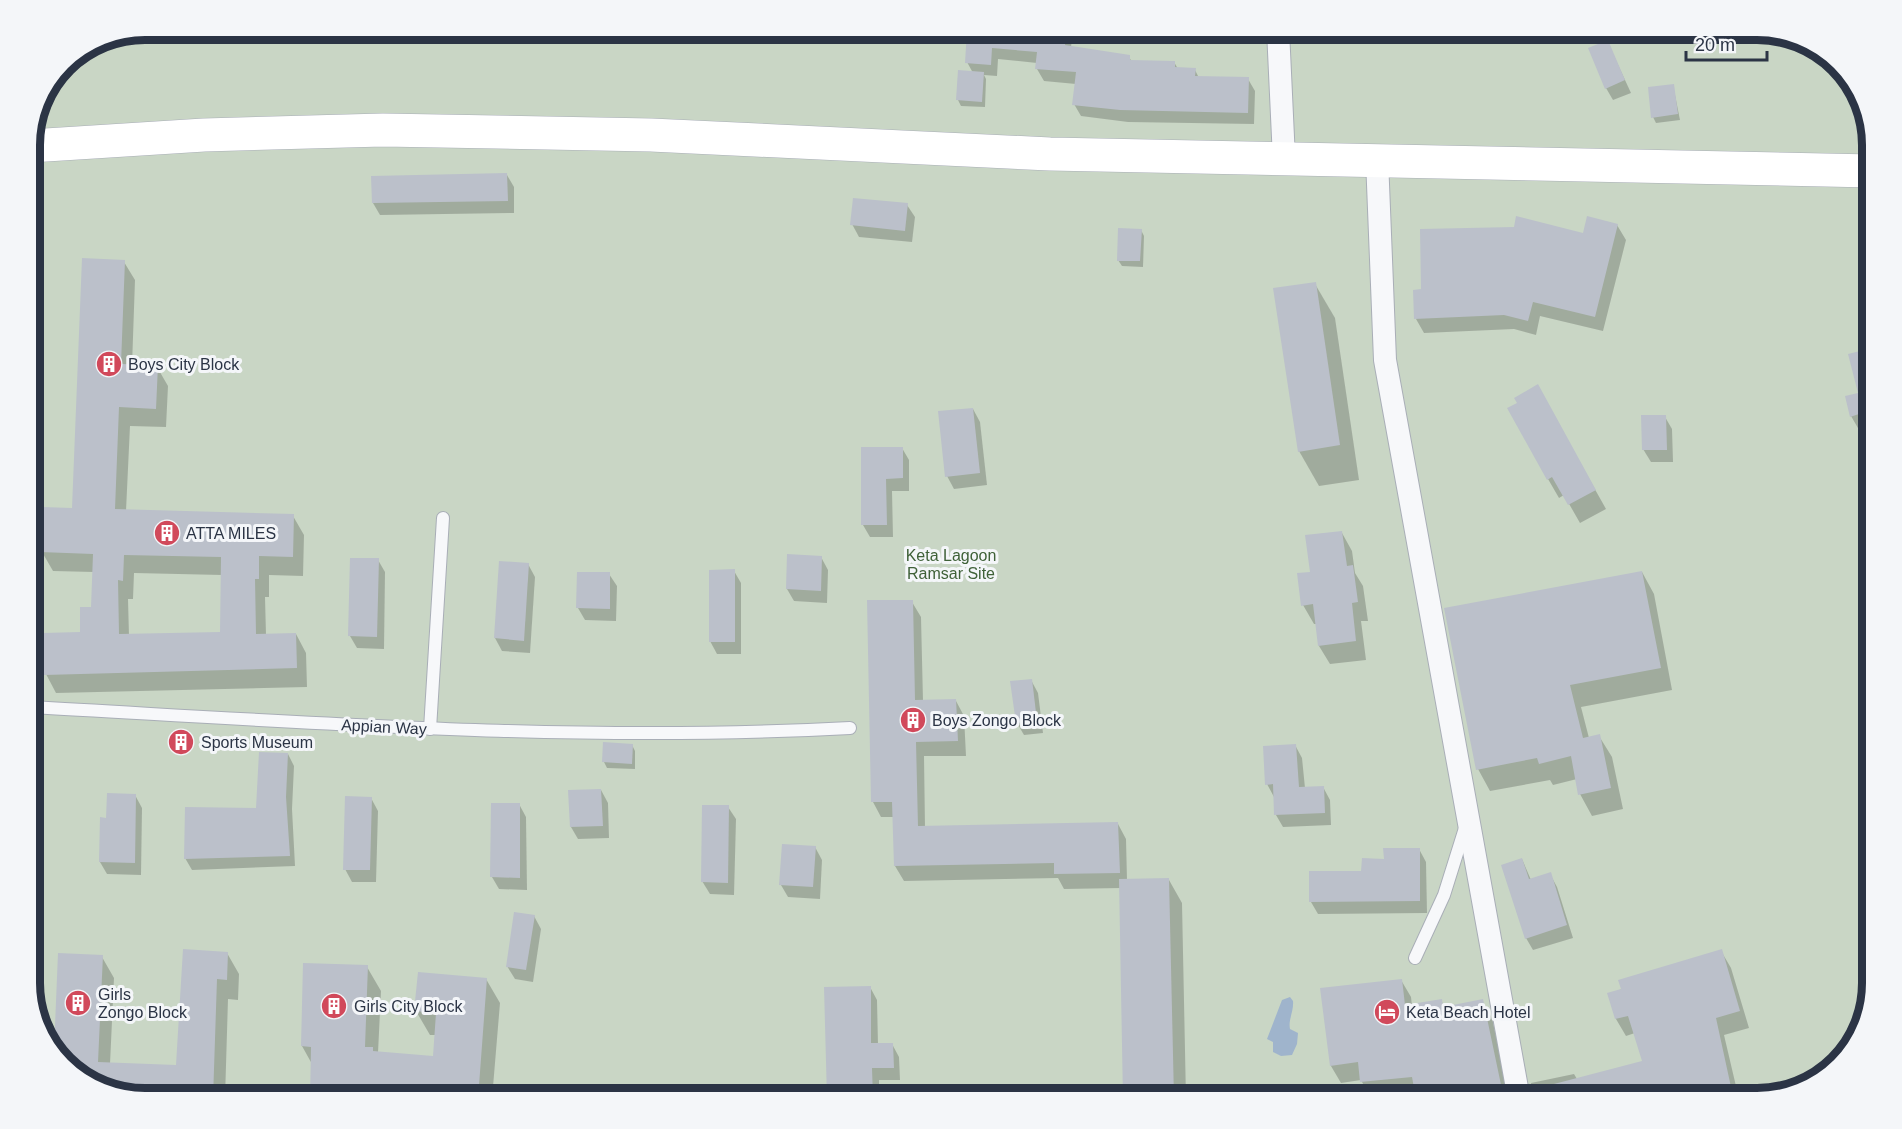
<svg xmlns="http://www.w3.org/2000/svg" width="1902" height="1129" viewBox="0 0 1902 1129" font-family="Helvetica,sans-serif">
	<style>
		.green { fill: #c9d6c5 }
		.water { fill: #9fb4cc }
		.shadow { fill: #0003; fill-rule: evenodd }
		.building { fill: #bbc0ca; fill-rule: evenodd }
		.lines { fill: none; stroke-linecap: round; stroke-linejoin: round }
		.lane-casing { stroke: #a9aeb7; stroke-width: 14 }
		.street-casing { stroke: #a9aeb7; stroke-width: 24 }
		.secondary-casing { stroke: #a9aeb7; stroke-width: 34 }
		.lane { stroke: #f7f8fa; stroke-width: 12 }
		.street { stroke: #f7f8fa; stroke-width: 22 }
		.secondary { stroke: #fff; stroke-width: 33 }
		.labels { text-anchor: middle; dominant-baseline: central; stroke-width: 6; stroke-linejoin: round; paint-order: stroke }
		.poi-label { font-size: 16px; fill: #2b3445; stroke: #f4f6f9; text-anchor: start }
		.park-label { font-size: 16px; fill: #3f6138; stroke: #f4f6f9 }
		.street-label { font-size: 16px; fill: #2b3445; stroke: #f4f6f9 }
		.rim { fill: none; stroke: #2b3445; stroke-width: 8 }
	</style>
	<rect width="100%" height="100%" fill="#e4e7ec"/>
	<polygon class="green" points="145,30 1757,30 1815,46 1856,87 1872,138 1872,984 1856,1042 1815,1083 1757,1099 145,1099 87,1083 46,1042 30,991 30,138 64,64 101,39"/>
	<path class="water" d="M1290 997 1293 1001C1294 1011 1288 1020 1290 1029L1298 1033 1297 1044 1292 1055 1281 1056 1273 1052V1042L1267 1039 1282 1000Z"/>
	<g class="shadow">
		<polygon points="969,30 1073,30 1071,47 1129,57 1132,62 1174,62 1178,69 1195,70 1199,78 1248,79 1255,91 1254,124 1128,122 1081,116 1074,104 1076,84 1044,81 1037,69 1037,63 998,59 997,76 984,75 986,79 985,107 961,106 958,100 973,73 967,62"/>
		<polygon points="1622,30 1648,30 1627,38"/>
		<polygon points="1607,41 1631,93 1613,100 1606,88"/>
		<polygon points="1673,85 1680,120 1656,123 1653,117"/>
		<polygon points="507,175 514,187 514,213 380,215 373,203"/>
		<polygon points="907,205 915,217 912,242 859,237 852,224"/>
		<polygon points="1617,225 1626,240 1603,331 1540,316 1536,335 1514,329 1424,333 1416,319 1423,291"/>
		<polygon points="1141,230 1144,236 1143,267 1122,266 1118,260"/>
		<path d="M124 262 135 280 132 366 157 367 168 386 166 427 130 426 126 511 293 516 304 535 303 576 269 575V597H265L266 635 296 634 306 653 307 687 56 693 46 674 82 633 93 609 94 572 53 571 42 552 73 509ZM134 573 222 575 221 634 129 636 128 599H133Z"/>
		<polygon points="1315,284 1335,318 1359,480 1319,486 1299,451"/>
		<polygon points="1872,349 1872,442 1870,433 1862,435 1851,416"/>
		<polygon points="1537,386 1606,509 1580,523 1564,495 1559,498 1548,479 1519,404"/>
		<polygon points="973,409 980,422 987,485 954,489 947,476"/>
		<polygon points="1665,417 1672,429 1673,462 1651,462 1643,449"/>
		<polygon points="862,448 902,448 909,460 909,491 892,491 893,537 870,537 863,525"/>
		<polygon points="1342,533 1352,551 1355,573 1363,586 1368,621 1361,621 1366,660 1330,664 1319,646 1317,624 1314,624 1303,605 1311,573"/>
		<polygon points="821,557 828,570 827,603 794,601 787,589"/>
		<polygon points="378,560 385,572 384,649 357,648 350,636"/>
		<polygon points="528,564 535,577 530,653 502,651 495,638"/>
		<polygon points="734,571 741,583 741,654 717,654 710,641"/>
		<polygon points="1642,572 1654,594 1672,690 1581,707 1589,738 1599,736 1612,757 1623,809 1592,816 1580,794 1577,779 1553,785 1550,780 1490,791 1478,769"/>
		<polygon points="609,574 617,586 616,621 585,620 578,608"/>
		<polygon points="912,602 921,617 923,701 956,701 964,716 966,756 924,756 925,827 1118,824 1126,839 1127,880 1169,880 1182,903 1186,1099 1125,1099 1121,888 1064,889 1058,878 904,881 895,866 894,817 881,817 873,802"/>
		<polygon points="1031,680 1038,693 1043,733 1024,735 1017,723"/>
		<polygon points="632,745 635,751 635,769 607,768 604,762"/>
		<polygon points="1295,745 1302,758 1305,788 1323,787 1330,800 1331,825 1283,827 1276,815 1274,797 1267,784"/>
		<polygon points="288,754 294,766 292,809 295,866 192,870 185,858 258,809"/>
		<polygon points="601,790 608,803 609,838 578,839 571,827 570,792"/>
		<polygon points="135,795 142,808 141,875 107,874 100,862 108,819"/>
		<polygon points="371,798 378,811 376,882 352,882 345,869"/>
		<polygon points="519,804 526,817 527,890 499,889 492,877"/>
		<polygon points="728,807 736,819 734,895 710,894 702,881"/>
		<polygon points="815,847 822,860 820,899 788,897 781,885"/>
		<polygon points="1419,849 1426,862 1427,913 1318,914 1311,902 1385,860"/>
		<polygon points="1522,859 1531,880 1550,874 1557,887 1573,938 1533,950 1526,938"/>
		<polygon points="534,916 541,929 533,982 515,979 507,966"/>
		<polygon points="1721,951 1731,968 1749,1028 1724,1035 1739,1099 1533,1099 1531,1083 1574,1074 1577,1079 1644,1062 1635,1033 1626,1036 1616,1019 1609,994"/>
		<polygon points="227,953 239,974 238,1000 228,999 225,1099 145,1099 87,1083 55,1051 59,955 102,957 114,978 110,1064 178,1067"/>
		<polygon points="367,967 381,991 378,1053 434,1057 436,1035 430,1035 416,1011 486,979 500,1003 492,1099 311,1099 312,1064 302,1046"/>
		<polygon points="1401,980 1411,997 1412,1006 1441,1000 1445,1008 1482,1001 1492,1018 1510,1099 1418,1099 1417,1094 1371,1099 1361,1080 1341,1083 1331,1066 1322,989"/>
		<polygon points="870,987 877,1000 878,1045 892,1044 899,1057 900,1080 879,1080 879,1099 828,1099"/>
		<polygon points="1288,1093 1292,1099 1257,1099 1257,1094"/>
	</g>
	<g class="building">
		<polygon points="967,30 1066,30 1065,45 1130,55 1130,60 1175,61 1175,67 1196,68 1195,76 1249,77 1248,113 1120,110 1072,105 1076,72 1035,69 1037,52 992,48 991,65 965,63"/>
		<polygon points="1608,40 1625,80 1605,89 1588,48"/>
		<polygon points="958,70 984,72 982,102 956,100"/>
		<polygon points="1674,84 1678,114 1651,118 1648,87"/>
		<polygon points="507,173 508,201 372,203 371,176"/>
		<polygon points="853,198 908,203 905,231 850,225"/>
		<polygon points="1516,216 1583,233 1587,216 1618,224 1595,317 1533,302 1528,321 1504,315 1414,319 1413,290 1421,289 1420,229 1514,227"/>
		<polygon points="1118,228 1142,229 1140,261 1117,261"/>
		<path d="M82 258 125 260 121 364 158 365 156 409 119 407 115 509 294 514 293 557 259 556V579H255L256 634 296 633 297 668 44 675 43 633 80 632V607H91L93 554 40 552 42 507 72 508ZM124 555 221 557 220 632 119 634 118 580 123 581Z"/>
		<polygon points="1316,282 1340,445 1298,452 1273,288"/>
		<polygon points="1872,348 1872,416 1863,417 1862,413 1850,417 1845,396 1858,393 1848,354"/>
		<polygon points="1538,384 1596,490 1568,505 1552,477 1547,480 1507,408 1517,403 1514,398"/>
		<polygon points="973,408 980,473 945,477 938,411"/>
		<polygon points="1641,415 1666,415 1667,450 1642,450"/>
		<polygon points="861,447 903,447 903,478 886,479 887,525 861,525"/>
		<polygon points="1342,531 1347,566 1353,565 1358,602 1352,603 1356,641 1318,646 1313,604 1301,606 1297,573 1310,572 1305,535"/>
		<polygon points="787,554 822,556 821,591 786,589"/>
		<polygon points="350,558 379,558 377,637 348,636"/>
		<polygon points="499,561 529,563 524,641 494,638"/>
		<polygon points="735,569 735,642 709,642 709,570"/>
		<polygon points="1642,571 1661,668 1570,685 1583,738 1600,734 1611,788 1578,795 1571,756 1539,764 1537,758 1476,770 1444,608"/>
		<polygon points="577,572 610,572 610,609 576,608"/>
		<polygon points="867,600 913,600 915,700 956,699 958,741 916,742 918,826 1118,822 1120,873 1054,874 1054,863 894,866 892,802 871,802"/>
		<polygon points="1032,679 1037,721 1016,723 1010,681"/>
		<polygon points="603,742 633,744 632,764 602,762"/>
		<polygon points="1296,744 1299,787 1324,786 1325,813 1274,815 1273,784 1265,785 1263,746"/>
		<polygon points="259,752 288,753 286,797 290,856 184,859 185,807 256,808"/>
		<polygon points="601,789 603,826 570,827 568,790"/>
		<polygon points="107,793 136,794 135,863 99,862 100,817 106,818"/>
		<polygon points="345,796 372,797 370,870 343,870"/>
		<polygon points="491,803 520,803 520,878 490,877"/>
		<polygon points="702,805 729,805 728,883 701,882"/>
		<polygon points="782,844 816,846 813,887 779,885"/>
		<polygon points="1383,848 1420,848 1420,901 1309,902 1309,871 1361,871 1362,858 1384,859"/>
		<polygon points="1522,858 1529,879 1551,872 1567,925 1525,939 1501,865"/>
		<polygon points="1169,878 1174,1099 1123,1099 1119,879"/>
		<polygon points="514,912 535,915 526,970 506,967"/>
		<polygon points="183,949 228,952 227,980 217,979 213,1099 145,1099 87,1083 54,1050 58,953 103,955 98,1062 176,1065"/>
		<polygon points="1722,949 1740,1011 1716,1018 1731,1087 1679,1099 1532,1099 1531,1090 1642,1061 1628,1016 1615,1019 1607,993 1621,989 1618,980"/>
		<polygon points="303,963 368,965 365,1047 373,1047 373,1051 433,1056 436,1013 414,1011 418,972 487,978 478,1099 310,1099 311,1047 301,1046"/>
		<polygon points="1402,979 1405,1005 1442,999 1443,1007 1483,999 1504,1099 1416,1099 1412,1077 1360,1082 1358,1062 1330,1066 1320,988"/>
		<polygon points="871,986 871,1043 893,1043 894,1068 872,1068 873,1099 827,1099 824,987"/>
	</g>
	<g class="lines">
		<g class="lane-casing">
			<g id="lane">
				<path d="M30 707C303 722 577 743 850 728"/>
				<polyline points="430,729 443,518"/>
				<polyline points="1415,958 1444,895 1465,828"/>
			</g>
		</g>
		<g class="street-casing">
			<g id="street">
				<polyline points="1278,30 1284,159"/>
				<polyline points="1377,159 1385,360 1519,1099"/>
			</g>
		</g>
		<g class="secondary-casing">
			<polyline id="secondary" points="30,146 204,135 383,130 651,135 1050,154 1872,171"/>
		</g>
		<use href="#lane" class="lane"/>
		<use href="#street" class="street"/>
		<use href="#secondary" class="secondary"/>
	</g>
	<defs>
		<g id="building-disc" transform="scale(1.35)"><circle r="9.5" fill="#d1495b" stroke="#f4f6f9"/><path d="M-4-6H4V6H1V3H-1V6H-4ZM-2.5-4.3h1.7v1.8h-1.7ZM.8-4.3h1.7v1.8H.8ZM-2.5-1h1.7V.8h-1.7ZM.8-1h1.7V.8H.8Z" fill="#fff"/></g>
		<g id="hotel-disc" transform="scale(1.35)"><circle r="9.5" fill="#d1495b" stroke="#f4f6f9"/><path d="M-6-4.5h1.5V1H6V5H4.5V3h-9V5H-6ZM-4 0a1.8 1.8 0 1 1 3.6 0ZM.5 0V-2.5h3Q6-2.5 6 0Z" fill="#fff"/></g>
	</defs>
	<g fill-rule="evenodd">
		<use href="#building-disc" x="109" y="364"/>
		<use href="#building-disc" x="167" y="533"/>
		<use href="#building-disc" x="913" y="720"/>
		<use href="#building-disc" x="181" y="742"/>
		<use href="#building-disc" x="78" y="1003"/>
		<use href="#building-disc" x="334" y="1006"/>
		<use href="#hotel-disc" x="1387" y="1012"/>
	</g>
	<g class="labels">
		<g class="poi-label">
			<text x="128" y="364">Boys City Block</text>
			<text x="186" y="533">ATTA MILES</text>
			<text x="932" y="720">Boys Zongo Block</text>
			<text x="201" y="742">Sports Museum</text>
			<text x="98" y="994">Girls<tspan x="98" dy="18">Zongo Block</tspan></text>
			<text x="354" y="1006">Girls City Block</text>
			<text x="1406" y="1012">Keta Beach Hotel</text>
		</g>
		<g class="park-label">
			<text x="951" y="555">Keta Lagoon<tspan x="951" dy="18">Ramsar Site</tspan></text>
		</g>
		<g class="street-label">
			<text transform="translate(384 727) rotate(3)">Appian Way</text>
		</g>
	</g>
	<path d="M0 0H1902V1129H0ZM145 40H1757A105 105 0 0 1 1862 145V983A105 105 0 0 1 1757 1088H145A105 105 0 0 1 40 983V145A105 105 0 0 1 145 40Z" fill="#f4f6f9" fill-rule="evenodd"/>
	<path class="rim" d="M145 40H1757A105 105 0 0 1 1862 145V983A105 105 0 0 1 1757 1088H145A105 105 0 0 1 40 983V145A105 105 0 0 1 145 40Z"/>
	<path d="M1686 51v9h81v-9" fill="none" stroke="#2b3445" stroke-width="3"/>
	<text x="1695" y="51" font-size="18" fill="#2b3445" stroke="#f4f6f9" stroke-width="4.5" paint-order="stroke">20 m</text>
</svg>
